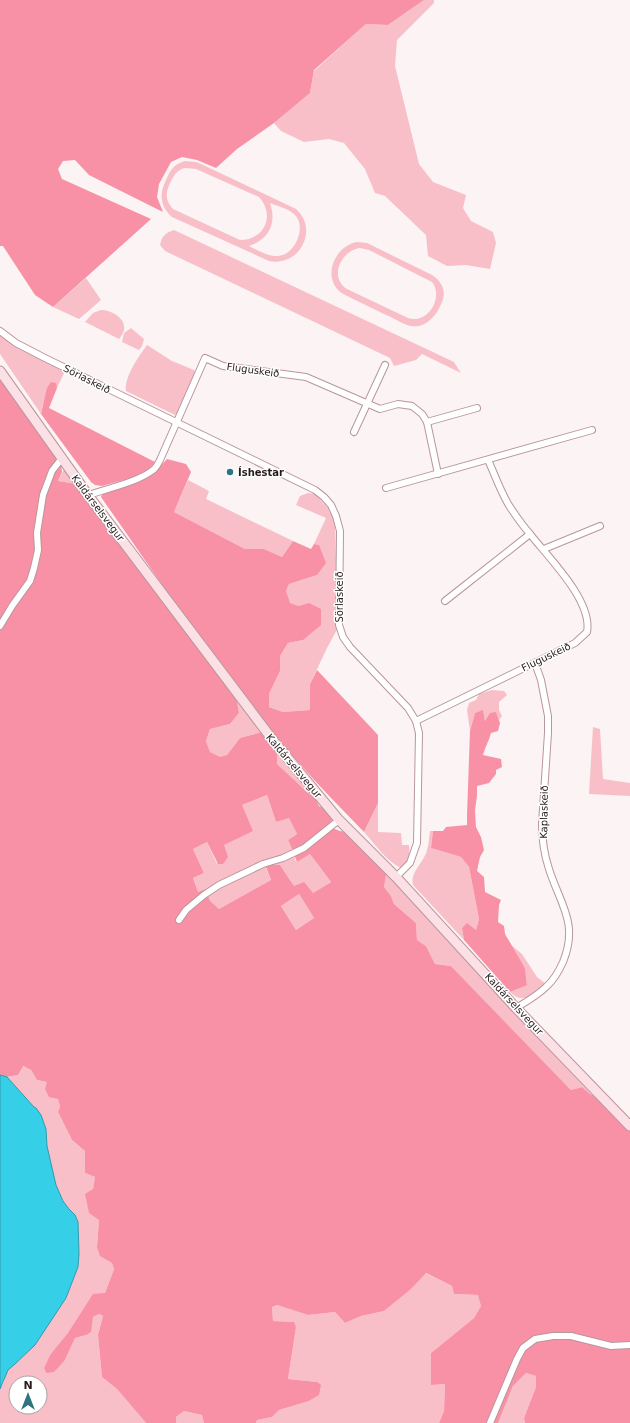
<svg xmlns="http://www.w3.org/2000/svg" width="630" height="1423" viewBox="0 0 630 1423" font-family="'DejaVu Sans',sans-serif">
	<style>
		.green { fill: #f9bfc8; fill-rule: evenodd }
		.forest { fill: #f891a5; fill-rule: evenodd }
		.water { fill: #36cfe8; stroke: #3299ab }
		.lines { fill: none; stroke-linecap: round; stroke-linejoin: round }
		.street-casing { stroke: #ba969b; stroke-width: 8 }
		.secondary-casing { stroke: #ba969b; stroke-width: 11 }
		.street { stroke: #fff; stroke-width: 6 }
		.secondary { stroke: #fbe1e6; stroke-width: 9 }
		.poi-dot { fill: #2e7481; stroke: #fff; stroke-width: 1.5 }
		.labels { text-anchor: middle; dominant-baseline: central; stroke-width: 3; stroke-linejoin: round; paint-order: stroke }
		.street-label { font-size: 10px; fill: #271a1c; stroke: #fff }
		.poi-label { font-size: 10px; font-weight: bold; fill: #271a1c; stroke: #fff; text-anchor: start }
	</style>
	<rect width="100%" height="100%" fill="#fbf3f4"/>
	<g class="green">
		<polygon points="424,0 434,0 434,3 397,40 395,66 419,164 433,182 466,195 463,208 471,221 493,232 496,243 490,269 466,265 447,266 428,256 426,235 385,196 375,193 365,169 344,143 329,139 304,142 281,131 274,123 310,93 314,71 366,24 388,25"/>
		<path d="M185 161 196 162 201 164 296 209C319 229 300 267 269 261L172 217C160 206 159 194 166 180 171 169 173 165 185 161ZM185 168 196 169 259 197C276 216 264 240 240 240L173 209C164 199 166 191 171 181 175 174 177 170 185 168ZM270 203C277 206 290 209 295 215 307 227 295 255 278 256 269 257 257 250 249 246 269 239 277 224 270 203Z"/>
		<path d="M174 230 454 362 461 373 422 354 416 360 394 366 390 358 165 251 160 245C162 236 165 233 174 230Z"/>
		<path d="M357 242 367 243 432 275C440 280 446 289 443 299 438 315 425 331 407 325 399 322 392 317 384 314 371 308 358 301 345 295 320 282 333 246 357 242ZM360 248 369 250 432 282C444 297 428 325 408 318L347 289C328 277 342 250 360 248Z"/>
		<polygon points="86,278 101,300 79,319 53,307"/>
		<path d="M101 310C111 310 126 318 124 330 123 333 121 337 119 339L85 322 93 313Z"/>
		<polygon points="131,328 144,339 142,346 139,350 122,342 124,333"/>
		<polygon points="0,330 65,371 57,388 55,383 43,404 41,414 0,354"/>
		<path d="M147 345 172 361 194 370 197 376 179 413 175 415 126 391C124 377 139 356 147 345Z"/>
		<polygon points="64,469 77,484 58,481"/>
		<polygon points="188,480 209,491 206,499 293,541 282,557 264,549 245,549 174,512"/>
		<polygon points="308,493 315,494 328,508 335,522 337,595 340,624 327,648 310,684 310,710 283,712 269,707 269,694 280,671 280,656 288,643 303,640 299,606 289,603 286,591 289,584 317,575 319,545 314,544 326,518 296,505 300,496"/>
		<polygon points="492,690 504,691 507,695 499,702 499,710 502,716 499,720 496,712 485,721 483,711 475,713 470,731 467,710 469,703 476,700 479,694"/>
		<polygon points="237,701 262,732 240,738 227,755 220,758 210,752 206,741 210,729 230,724 239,713"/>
		<polygon points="593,727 600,729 603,779 630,783 630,796 589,794"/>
		<path d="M277 749 324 808C318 806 318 801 313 797 300 787 289 775 277 764Z"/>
		<polygon points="267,795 276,822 289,817 297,834 288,840 296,862 310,854 331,882 313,893 294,886 280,865 266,868 271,880 219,909 209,901 205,889 198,892 193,878 204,873 193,849 207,842 217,864 224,845 242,805"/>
		<path d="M378 803V832L401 833 402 845H409C410 855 409 862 401 868 386 861 375 844 364 832Z"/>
		<path d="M430 831H433L431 848 461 857 469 867 479 919 476 930 467 924 462 928 464 940 413 885C410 871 424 863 427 850 429 844 429 837 430 831Z"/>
		<polygon points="387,869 598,1097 590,1094 582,1087 571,1090 451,966 435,964 426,946 417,940 416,923 394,904 391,896 384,887"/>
		<polygon points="299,894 314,918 296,930 281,906"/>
		<path d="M511 945 522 954 537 977 546 984C536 993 523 1006 510 992L527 984 525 968Z"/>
		<path d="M22 1066 31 1070 37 1080 47 1082 58 1099 60 1107 58 1112 72 1140 85 1151V1173L95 1177 93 1189 99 1220 97 1246 112 1263 114 1269 105 1293 50 1355 44 1368 46 1373 65 1360 75 1338 86 1335 93 1317 99 1314 103 1316 98 1335 102 1377 117 1389 146 1423H0V1389L4 1382 5 1376 8 1370 15 1364 35 1345 66 1298 78 1267 79 1254 78 1222 75 1215 69 1209 63 1201 56 1185 47 1146 46 1129 41 1115 7 1077 18 1075ZM16 1383H40V1407H16Z"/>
		<polygon points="425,1273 452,1286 454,1294 479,1295 481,1306 474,1318 431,1353 431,1385 445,1384 444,1411 439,1423 256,1423 257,1420 272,1417 279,1410 309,1401 319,1395 317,1382 288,1379 296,1327 293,1322 273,1321 272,1307 277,1305 308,1315 335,1312 345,1323 361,1316 384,1311 410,1290"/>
		<polygon points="526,1373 536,1376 536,1387 524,1418 525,1423 498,1423 513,1386"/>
		<polygon points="184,1411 202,1415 204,1423 176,1423 176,1417"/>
	</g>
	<g class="forest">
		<polygon points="0,0 424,0 388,25 366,24 314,70 310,93 274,123 237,149 216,168 197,160 182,157 171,162 159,184 157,197 163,212 89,175 75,160 63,161 58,169 62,179 151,219 53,307 35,295 3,246 0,246"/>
		<path d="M0 366 60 453 62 472 58 481 77 484 237 701 239 713 230 724 210 729 206 741 210 752 220 757 227 755 240 738 262 732 277 749V764L308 793 315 798 319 806 324 808 334 818 327 826 340 831 352 833 387 869 384 887 391 896 394 904 416 923 417 940 426 946 435 964 451 966 571 1090 582 1087 590 1094 598 1097 630 1131V1423H525L524 1418 536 1387V1376L526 1373 513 1386 498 1423H439L444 1411 445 1384 431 1385V1353L474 1318 481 1306 478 1295 454 1294 452 1286 426 1273 410 1290 384 1311 361 1316 345 1323 335 1312 308 1315 277 1305 272 1307 273 1321 294 1322 296 1327 288 1379 317 1382 321 1385 319 1395 309 1401 279 1410 272 1417 257 1420 256 1423H204L202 1415 184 1411 176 1417V1423H146L117 1389 102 1377 98 1335 103 1316 99 1314 93 1317 91 1332 86 1335 75 1338 65 1360 54 1372 46 1373 44 1368 50 1355 68 1333 93 1294 105 1293 114 1269 112 1263 100 1256 97 1247 99 1220 89 1213 85 1194 93 1189 95 1177 85 1173V1151L72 1140 58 1112 60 1107 58 1099 49 1097 45 1089 47 1082 37 1080 31 1070 23 1066 18 1075 7 1077 0 1075ZM267 795 276 822 289 818 297 834 288 840 297 862 310 854 331 882 313 893 304 882 294 886 280 865H270L266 867 271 880 219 909 210 901 205 889 198 892 193 878 204 873 193 849 207 842 218 864H223L228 857 224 845 253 831 242 805ZM299 894 314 918 296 930 281 906Z"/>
		<path d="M51 382 56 383 57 388 49 408 155 462C144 478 120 480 102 486L95 485 91 482 41 414 47 388Z"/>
		<path d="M167 459 186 464 191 472 174 512 245 549H264L282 557 293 541 311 549 314 544 319 545 326 563 317 575 289 584 286 591 290 603 299 606 309 603 321 609V625L303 640 288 643 280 656V671L269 694V707L283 712 310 710V684L317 670 378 735V803L364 832C338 805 311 778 287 749 220 670 161 583 101 497L103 492C130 486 149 480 167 459Z"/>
		<path d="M483 710 485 721 490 713 496 712 500 723 498 731 491 733C489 741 485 747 483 755L501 759 502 767 496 770V774L489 783 477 786V796L475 810 476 827 481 837 484 850 480 857 477 871 484 877 485 892 501 900 499 905 498 922 504 926 505 934 525 968 527 985 510 992 464 940 462 928 467 923 476 930 479 919 469 867 461 857 431 848 433 831H443L446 827 467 825V815L470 731 475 713Z"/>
	</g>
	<polygon class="water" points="0,1075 7,1077 34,1107 36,1108 41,1115 46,1129 47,1146 56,1185 63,1201 69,1209 75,1215 78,1222 79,1254 78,1267 66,1298 35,1345 15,1364 8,1370 0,1389"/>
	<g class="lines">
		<g class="street-casing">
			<g id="street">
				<polyline points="0,331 16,343 45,358 315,490 324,497 331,505 336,516 340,531 339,625 343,637 350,647 408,708 416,721 419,733 417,843 410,863 396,877"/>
				<polyline points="427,422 477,408"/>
				<polyline points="354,432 385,365"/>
				<polyline points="386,488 592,430"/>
				<path d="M88 495C106 489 138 482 153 470 156 468 158 464 160 460L205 358 223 366 306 377 380 409 398 404 412 406 422 414 427 422 438 474"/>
				<polyline points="544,549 600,526"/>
				<polyline points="445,601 530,534"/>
				<polyline points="0,626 12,606 30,581 34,568 38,550 37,533 43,495 52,471 62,458"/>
				<path d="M416 721 575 643 587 632C593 601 548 557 530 534 523 526 516 516 510 507 501 493 495 475 488 460"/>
				<polyline points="179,920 186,910 204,895 219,885 263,864 283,858 304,848 339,820"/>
				<path d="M516 1008C526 1002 538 995 546 987 554 980 559 971 563 962 579 923 560 904 549 869 544 854 542 839 542 824L548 733V716L541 680 535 663"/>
				<polyline points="490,1423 517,1359 523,1348 535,1339 553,1336 571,1336 611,1346 630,1345"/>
			</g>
		</g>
		<g class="secondary-casing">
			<polyline id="secondary" points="0,371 88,495 272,739 339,820 396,877 516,1008 630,1126"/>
		</g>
		<use href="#street" class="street"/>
		<use href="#secondary" class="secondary"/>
	</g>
	<circle class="poi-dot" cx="230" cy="472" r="4"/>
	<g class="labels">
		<g class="street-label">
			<text transform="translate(253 370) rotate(8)">Fluguskeið</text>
			<text transform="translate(87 379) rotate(27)">Sörlaskeið</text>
			<text transform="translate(98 508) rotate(53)">Kaldárselsvegur</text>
			<text transform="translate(339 597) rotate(-90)">Sörlaskeið</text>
			<text transform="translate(546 657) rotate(-26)">Fluguskeið</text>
			<text transform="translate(294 766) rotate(50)">Kaldárselsvegur</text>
			<text transform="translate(544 812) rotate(-89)">Kaplaskeið</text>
			<text transform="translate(514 1004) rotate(47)">Kaldárselsvegur</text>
		</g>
		<g class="poi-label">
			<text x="238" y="472">Íshestar</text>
		</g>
	</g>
	<g transform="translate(28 1395)"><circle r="19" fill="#ffffff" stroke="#a9a3a4"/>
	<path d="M0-3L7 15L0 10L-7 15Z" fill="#2e7481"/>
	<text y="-6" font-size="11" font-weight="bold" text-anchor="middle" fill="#271a1c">N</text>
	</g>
</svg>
